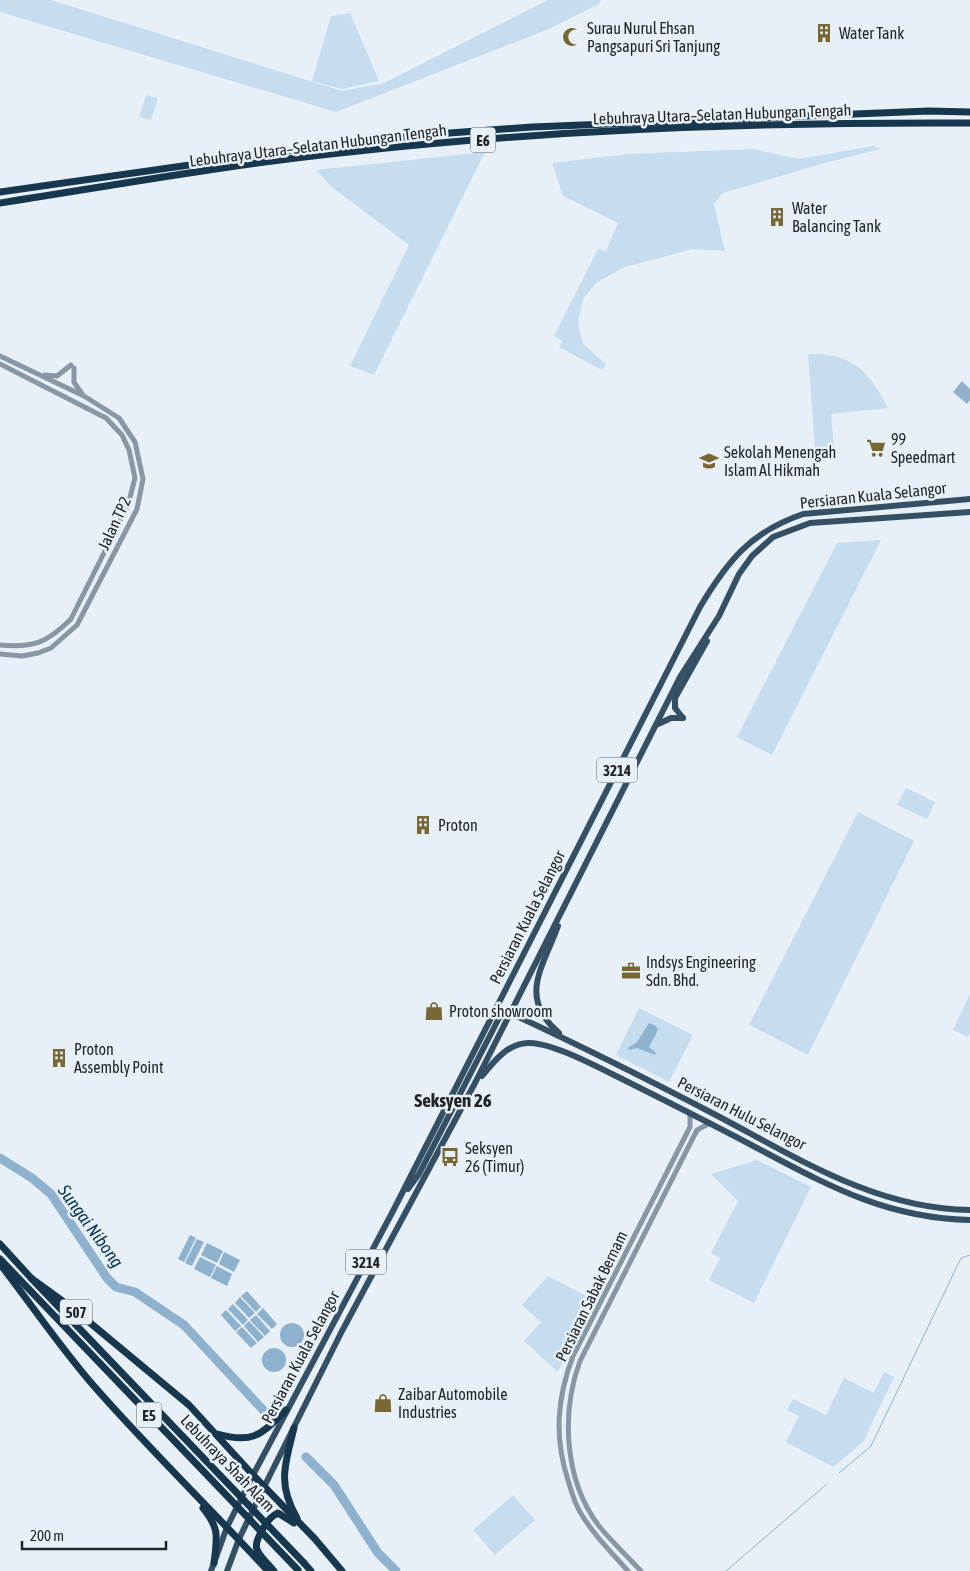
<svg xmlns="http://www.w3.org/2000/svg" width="970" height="1571" viewBox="0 0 970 1571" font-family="'Asap Condensed',sans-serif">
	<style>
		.green { fill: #c6ddf0 }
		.water { fill: #8eb2cd }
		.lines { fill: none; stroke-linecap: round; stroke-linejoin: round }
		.stream { stroke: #8eb2cd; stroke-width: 1 }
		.river { stroke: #8eb2cd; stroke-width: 9 }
		.tertiary { stroke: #8897a3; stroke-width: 5 }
		.primary { stroke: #355064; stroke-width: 6 }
		.motorway { stroke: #16374e; stroke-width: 7 }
		.motorway-bridge { stroke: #16374e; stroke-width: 7 }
		.labels { text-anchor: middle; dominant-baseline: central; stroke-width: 5; stroke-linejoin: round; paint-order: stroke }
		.shield { fill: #e7f0f6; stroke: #5d6265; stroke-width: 1 }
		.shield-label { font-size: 15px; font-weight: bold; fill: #222527 }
		.poi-label { font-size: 16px; fill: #222527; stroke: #e7f0f6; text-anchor: start }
		.street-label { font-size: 16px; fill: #222527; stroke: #e7f0f6 }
		.water-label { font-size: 18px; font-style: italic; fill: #093753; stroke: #e7f0f6 }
		.quarter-label { font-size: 19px; font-weight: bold; fill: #222527; stroke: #e7f0f6 }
	</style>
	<rect width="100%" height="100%" fill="#e7f0f6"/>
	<g class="green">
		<polygon points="0,0 51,0 342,91 384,83 548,0 601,0 599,4 549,29 336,112 0,12"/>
		<polygon points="350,13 379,81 342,89 312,81 331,16"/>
		<polygon points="146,95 158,98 151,120 139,117"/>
		<polygon points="873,146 881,149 825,163 723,193 714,204 725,251 693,249 625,267 597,282 583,299 578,322 583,344 606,364 602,370 559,347 562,341 554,336 598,249 606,251 618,223 563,196 552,163 628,154 753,149 799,159"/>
		<polygon points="485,152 374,375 350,366 409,245 333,188 316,170"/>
		<path d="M808 354C851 352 870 372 888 408L831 414 835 459 816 462Z"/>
		<polygon points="881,540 772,755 737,737 837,543"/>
		<polygon points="906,788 935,802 927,819 897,805"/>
		<polygon points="858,812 914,841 808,1055 749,1025"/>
		<polygon points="970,994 970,1033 968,1037 953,1030"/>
		<polygon points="639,1008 693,1035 669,1082 616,1055"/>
		<polygon points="757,1160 811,1187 754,1303 709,1280 720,1258 711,1253 738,1201 711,1174"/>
		<polygon points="548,1276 592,1299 558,1372 524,1341 541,1322 522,1305"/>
		<polygon points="884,1372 894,1377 863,1442 833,1467 786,1442 799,1416 787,1410 793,1399 826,1415 844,1378 874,1393"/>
		<polygon points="513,1495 535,1520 495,1555 473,1530"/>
	</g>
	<g class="water">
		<polygon points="962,381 970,389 970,400 967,404 953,392"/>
		<polygon points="649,1023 656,1026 658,1030 649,1047 656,1053 655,1055 637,1048 629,1050 628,1048 637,1042"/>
		<polygon points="190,1235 196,1238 184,1262 178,1259"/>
		<polygon points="197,1239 204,1242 192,1266 185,1263"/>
		<polygon points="207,1243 223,1251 217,1263 201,1255"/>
		<polygon points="224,1252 240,1260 234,1272 219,1264"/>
		<polygon points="200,1257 216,1265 210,1277 194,1269"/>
		<polygon points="217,1266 232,1274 227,1286 211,1278"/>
		<polygon points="247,1291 261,1307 256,1312 241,1296"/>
		<polygon points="240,1297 255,1313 249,1318 235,1303"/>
		<polygon points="233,1304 248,1320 243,1325 228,1309"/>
		<polygon points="263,1308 277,1324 272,1329 257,1314"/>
		<polygon points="226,1310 241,1326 235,1331 221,1315"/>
		<polygon points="256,1315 270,1331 265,1336 250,1320"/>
		<polygon points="249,1321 264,1337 258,1342 244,1326"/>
		<circle cx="292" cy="1335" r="12"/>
		<polygon points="242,1327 257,1343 251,1348 236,1332"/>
		<circle cx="274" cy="1360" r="12"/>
	</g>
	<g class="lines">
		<g class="stream">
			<polyline points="839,1473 871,1446 961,1258 970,1255"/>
			<polyline points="726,1571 827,1484"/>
		</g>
		<g class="river">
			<polyline points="0,1158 32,1178 51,1194 107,1278 116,1287 135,1292 184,1325 264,1411"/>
			<polyline points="306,1457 334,1485 378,1553 396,1571"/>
		</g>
		<g class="tertiary">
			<polyline points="0,356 84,396 119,418 135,442 143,479 137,509 77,625 51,648 38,653 22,656 0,654"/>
			<path d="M0 364 106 418 122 435 129 450 135 478 128 505 71 619C47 643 33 648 0 645"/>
			<polyline points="74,368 74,382 82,394"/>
			<polyline points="45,375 57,376 71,365"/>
			<path d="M628 1571C611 1552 593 1534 580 1512 574 1502 571 1490 568 1480 554 1437 557 1398 573 1356L690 1127V1113"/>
			<path d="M641 1571C627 1556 612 1542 599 1526 564 1480 561 1413 580 1361L697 1130 710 1123"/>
		</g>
		<g class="primary">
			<polyline points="683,718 675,708 675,698 707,641"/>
			<polyline points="656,725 671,718 683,718"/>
			<path d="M558 926C542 969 518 998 559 1033"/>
			<path d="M510 1013C579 1045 647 1079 714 1114 796 1157 875 1209 970 1210"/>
			<path d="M482 1076C494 1061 509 1042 530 1043 558 1044 607 1072 632 1084 674 1105 716 1126 757 1148 829 1186 886 1218 970 1220"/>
			<polyline points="408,1189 419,1174 499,1018 510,1013"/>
			<path d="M211 1571 227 1527 253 1475 393 1211 700 607C728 560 751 532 803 514L970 499"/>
			<polyline points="227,1571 239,1539 264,1487 342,1331 475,1083 680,677 719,616 739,574 752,556 773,537 810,523 970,512"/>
		</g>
		<g class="motorway">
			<polyline points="0,192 323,146 423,135 532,127 929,111 970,112"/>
			<path d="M0 203C116 185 232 164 349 152 555 129 763 122 970 123"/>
			<polyline points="0,1244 31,1278 71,1307 189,1405 253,1475 315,1539 342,1571"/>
			<path d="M0 1264C31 1304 60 1347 93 1385 149 1449 210 1508 268 1571"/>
			<path d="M294 1428C285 1464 277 1484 297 1518"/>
			<path d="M217 1434C253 1444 261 1435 286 1410"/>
			<path d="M203 1508C220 1529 217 1537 214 1563"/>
			<polyline points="304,1563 311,1571"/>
			<path d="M274 1571C258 1552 249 1551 264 1527 268 1521 271 1516 278 1513L294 1523"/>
		</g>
		<g class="motorway-bridge">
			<polyline points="0,1259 298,1570"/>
			<polyline points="31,1278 304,1563"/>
		</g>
	</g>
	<defs>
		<g id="building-bare" transform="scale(1.5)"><path d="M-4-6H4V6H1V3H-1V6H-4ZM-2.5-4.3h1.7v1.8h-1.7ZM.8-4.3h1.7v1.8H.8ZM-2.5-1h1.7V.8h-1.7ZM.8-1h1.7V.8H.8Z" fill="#786735" stroke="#e7f0f6" stroke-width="2.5" paint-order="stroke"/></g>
		<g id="mosque-bare" transform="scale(1.5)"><path d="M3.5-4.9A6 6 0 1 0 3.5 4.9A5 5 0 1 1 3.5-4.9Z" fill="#786735" stroke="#e7f0f6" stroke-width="2.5" paint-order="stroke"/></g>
		<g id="supermarket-bare" transform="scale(1.5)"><path d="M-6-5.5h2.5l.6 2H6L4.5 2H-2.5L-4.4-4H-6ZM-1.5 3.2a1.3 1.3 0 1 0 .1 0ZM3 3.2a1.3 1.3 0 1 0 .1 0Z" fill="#786735" stroke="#e7f0f6" stroke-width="2.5" paint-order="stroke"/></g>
		<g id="school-bare" transform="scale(1.5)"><path d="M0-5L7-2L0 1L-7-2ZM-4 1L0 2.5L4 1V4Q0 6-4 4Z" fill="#786735" stroke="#e7f0f6" stroke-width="2.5" paint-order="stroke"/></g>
		<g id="office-bare" transform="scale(1.5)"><path d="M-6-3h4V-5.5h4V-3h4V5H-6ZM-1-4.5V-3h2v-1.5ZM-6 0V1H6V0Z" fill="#786735" stroke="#e7f0f6" stroke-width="2.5" paint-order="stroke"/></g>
		<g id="shop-bare" transform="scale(1.5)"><path d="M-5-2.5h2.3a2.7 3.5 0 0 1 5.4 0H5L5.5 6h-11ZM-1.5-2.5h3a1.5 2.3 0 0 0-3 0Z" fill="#786735" stroke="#e7f0f6" stroke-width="2.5" paint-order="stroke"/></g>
		<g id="bus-bare" transform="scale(1.5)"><path d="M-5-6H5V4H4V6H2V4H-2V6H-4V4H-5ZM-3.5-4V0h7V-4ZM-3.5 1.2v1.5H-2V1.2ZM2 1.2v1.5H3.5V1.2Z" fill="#786735" stroke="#e7f0f6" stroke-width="2.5" paint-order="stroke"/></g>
	</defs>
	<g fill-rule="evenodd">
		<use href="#building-bare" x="824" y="33"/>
		<use href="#mosque-bare" x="572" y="37"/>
		<use href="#building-bare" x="777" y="217"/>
		<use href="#supermarket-bare" x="876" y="448"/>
		<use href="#school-bare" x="709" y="461"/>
		<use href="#building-bare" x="423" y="825"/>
		<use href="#office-bare" x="631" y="971"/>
		<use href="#shop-bare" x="434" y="1011"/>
		<use href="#building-bare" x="59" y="1058"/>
		<use href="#bus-bare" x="450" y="1157"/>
		<use href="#shop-bare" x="383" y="1403"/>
	</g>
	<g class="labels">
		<g class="shield">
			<rect x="470.5" y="127.5" width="25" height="25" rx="4"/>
			<rect x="597" y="757.5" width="40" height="25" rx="4"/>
			<rect x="346" y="1249.5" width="40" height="25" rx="4"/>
			<rect x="60" y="1299.5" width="32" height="25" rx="4"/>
			<rect x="136.5" y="1402.5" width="25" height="25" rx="4"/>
		</g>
		<g class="shield-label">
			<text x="483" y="140">E6</text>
			<text x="617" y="770">3214</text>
			<text x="366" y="1262">3214</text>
			<text x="76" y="1312">507</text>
			<text x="149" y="1415">E5</text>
		</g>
		<g class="poi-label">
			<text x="587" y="28">Surau Nurul Ehsan<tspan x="587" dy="18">Pangsapuri Sri Tanjung</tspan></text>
			<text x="839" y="33">Water Tank</text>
			<text x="792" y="208">Water<tspan x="792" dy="18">Balancing Tank</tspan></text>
			<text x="891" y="439">99<tspan x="891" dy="18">Speedmart</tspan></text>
			<text x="724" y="452">Sekolah Menengah<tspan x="724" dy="18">Islam Al Hikmah</tspan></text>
			<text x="438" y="825">Proton</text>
			<text x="646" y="962">Indsys Engineering<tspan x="646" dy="18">Sdn. Bhd.</tspan></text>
			<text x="449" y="1011">Proton showroom</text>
			<text x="74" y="1049">Proton<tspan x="74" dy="18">Assembly Point</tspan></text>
			<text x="465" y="1148">Seksyen<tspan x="465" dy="18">26 (Timur)</tspan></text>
			<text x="398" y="1394">Zaibar Automobile<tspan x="398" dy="18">Industries</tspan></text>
		</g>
		<g class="street-label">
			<text transform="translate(722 114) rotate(-2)">Lebuhraya Utara–Selatan Hubungan Tengah</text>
			<text transform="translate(318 145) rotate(-7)">Lebuhraya Utara–Selatan Hubungan Tengah</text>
			<text transform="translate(873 495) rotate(-6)">Persiaran Kuala Selangor</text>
			<text transform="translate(114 523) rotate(-65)">Jalan TP2</text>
			<text transform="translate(527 917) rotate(-63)">Persiaran Kuala Selangor</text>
			<text transform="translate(742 1113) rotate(27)">Persiaran Hulu Selangor</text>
			<text transform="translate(591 1296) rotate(-64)">Persiaran Sabak Bernam</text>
			<text transform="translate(300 1357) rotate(-62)">Persiaran Kuala Selangor</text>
			<text transform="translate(228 1463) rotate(46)">Lebuhraya Shah Alam</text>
		</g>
		<g class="water-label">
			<text transform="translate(91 1226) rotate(54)">Sungai Nibong</text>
		</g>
		<g class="quarter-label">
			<text x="453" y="1100">Seksyen 26</text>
		</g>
	</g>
	<path d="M22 1541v8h144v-8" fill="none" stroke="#222527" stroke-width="2.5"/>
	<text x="30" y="1541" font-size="15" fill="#222527" stroke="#e7f0f6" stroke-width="4" paint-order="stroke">200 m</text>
</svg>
